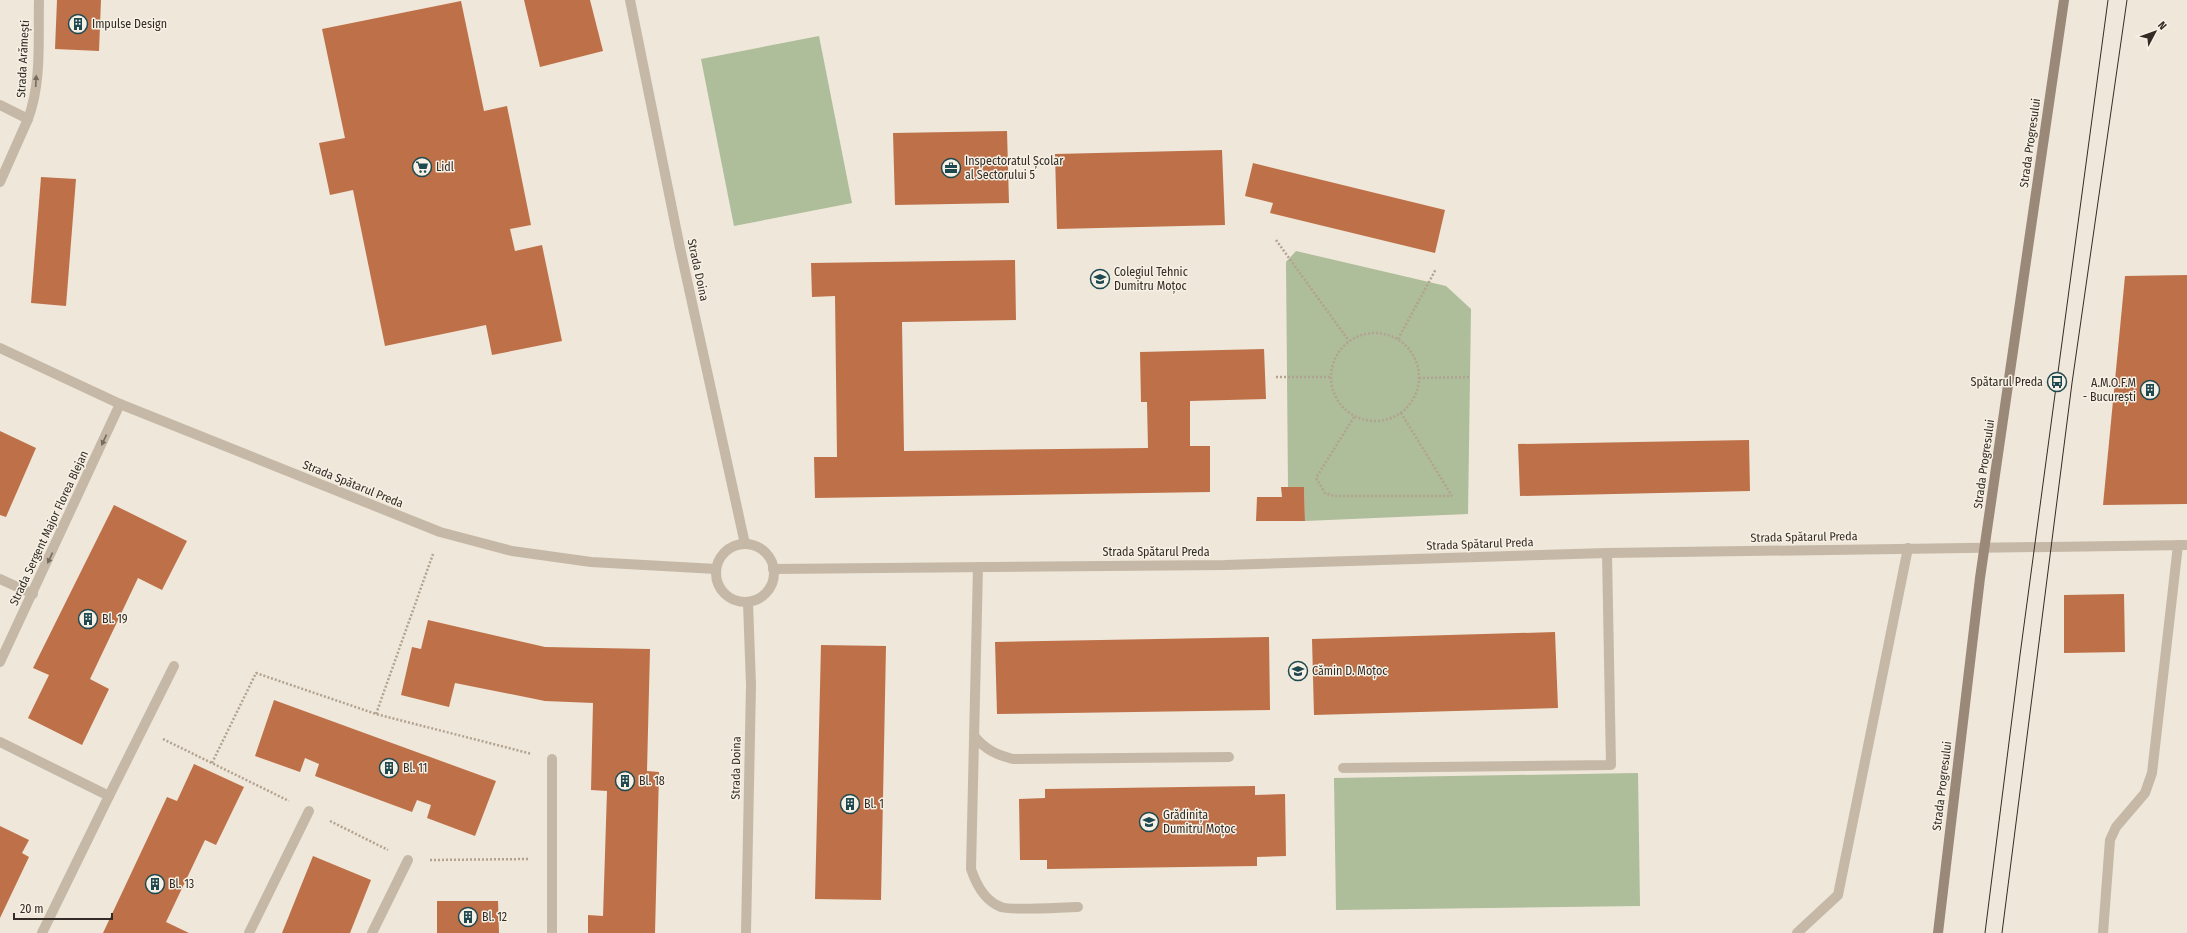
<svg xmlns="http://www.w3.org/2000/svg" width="2187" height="933" viewBox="0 0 2187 933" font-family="'Fira Sans Condensed',sans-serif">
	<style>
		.green { fill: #aebd9a }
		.building { fill: #be7149 }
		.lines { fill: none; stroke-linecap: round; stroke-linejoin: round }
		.path { stroke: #b2a290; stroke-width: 2.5; stroke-dasharray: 2 2; stroke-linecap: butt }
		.service { stroke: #c6b8a6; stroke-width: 10 }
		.minor { stroke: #c6b8a6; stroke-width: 10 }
		.tertiary { stroke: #c6b8a6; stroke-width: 10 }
		.secondary { stroke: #9a8878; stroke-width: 10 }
		.tram { stroke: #332c26; stroke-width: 1 }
		.oneway { fill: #756b60 }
		.labels { text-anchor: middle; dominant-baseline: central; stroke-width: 3; stroke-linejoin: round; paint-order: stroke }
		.poi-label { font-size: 12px; fill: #332c26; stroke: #f7f1e5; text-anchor: start }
		.street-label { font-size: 12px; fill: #332c26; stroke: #f7f1e5 }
	</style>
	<rect width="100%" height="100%" fill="#efe7d9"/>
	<g class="green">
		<polygon points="819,36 852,203 734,226 701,59"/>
		<polygon points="1296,251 1446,286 1471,309 1468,514 1305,521 1304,487 1288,487 1286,262"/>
		<polygon points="1638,773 1640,906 1336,910 1334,778"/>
	</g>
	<g class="building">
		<polygon points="57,0 101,0 99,51 55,49"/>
		<polygon points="524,0 590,0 603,51 540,67"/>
		<polygon points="461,1 484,111 507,106 531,225 510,229 515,251 542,245 562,341 492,355 486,325 385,346 353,190 330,195 319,143 345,138 322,29"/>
		<polygon points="1007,131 1009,203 895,205 893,133"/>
		<polygon points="1222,150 1225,225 1057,229 1055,154"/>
		<polygon points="1253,163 1445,210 1435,253 1270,213 1273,203 1245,196"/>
		<polygon points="41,177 76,179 66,306 31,303"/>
		<polygon points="1015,260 1016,320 902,322 904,451 1148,448 1147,402 1141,402 1140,352 1264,349 1266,399 1190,401 1190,446 1210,446 1210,492 815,498 814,457 837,457 835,296 812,297 811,263"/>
		<polygon points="2187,275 2187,504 2103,505 2125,276"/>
		<polygon points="0,431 36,448 6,517 0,515"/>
		<polygon points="1749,440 1750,491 1520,496 1518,444"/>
		<polygon points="1281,487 1304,487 1305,521 1256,521 1257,497 1282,497"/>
		<polygon points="114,505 187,541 162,590 138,578 90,679 109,689 82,745 28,718 49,675 33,668"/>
		<polygon points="2124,594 2125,652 2064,653 2064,595"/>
		<polygon points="428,620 545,647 650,649 647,771 659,772 655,933 588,933 588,915 603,916 607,791 591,790 593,703 545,701 455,683 449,707 401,695 412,647 421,649"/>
		<polygon points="1555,632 1558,708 1314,715 1312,639"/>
		<polygon points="1269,637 1270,710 997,714 995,642"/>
		<polygon points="821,645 886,646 881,900 815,899"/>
		<polygon points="274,700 496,781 475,836 427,818 431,805 417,800 412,812 315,776 319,764 305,758 300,772 255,756"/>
		<polygon points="194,764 244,787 216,845 205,840 166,922 189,933 103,933 167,797 177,801"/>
		<polygon points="1255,786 1255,795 1285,794 1286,856 1257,857 1257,866 1047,869 1047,860 1020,860 1019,799 1045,798 1045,789"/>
		<polygon points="0,826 29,840 22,853 29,857 0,918"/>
		<polygon points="313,856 371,880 350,933 282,933"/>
		<polygon points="437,901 498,901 499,933 437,933"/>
	</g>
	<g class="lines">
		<g class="path">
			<polyline points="1276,240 1349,341"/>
			<circle cx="1375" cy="377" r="44"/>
			<polyline points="1398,339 1436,269"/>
			<polyline points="1276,377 1331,377"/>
			<polyline points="1419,378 1470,377"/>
			<polyline points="1401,413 1452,496"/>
			<polyline points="1354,417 1316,478 1325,493 1334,496 1452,496"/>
			<polyline points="376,714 433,554"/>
			<polyline points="163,739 289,801"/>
			<polyline points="212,763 256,673 376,714 532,754"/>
			<polyline points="330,821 388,850"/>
			<polyline points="430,860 529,859"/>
		</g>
		<g class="service">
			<path d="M28 119C42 82 38 39 39 0"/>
			<path d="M978 567 971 869C976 884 985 901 1001 907 1010 911 1064 907 1078 907"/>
			<polyline points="0,579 33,594"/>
			<path d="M975 737C986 750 997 755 1013 759L1229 757"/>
			<polyline points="0,742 109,796 42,933"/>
			<polyline points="552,759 552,933"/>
			<polyline points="1343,768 1611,765 1607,553"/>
			<polyline points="109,796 174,666"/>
			<polyline points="249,933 309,811"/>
			<polyline points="372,933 408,860"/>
			<polyline points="1797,933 1838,895 1908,548"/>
			<polyline points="2103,933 2110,840 2116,827 2145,793 2152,773 2178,545"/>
		</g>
		<g class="minor">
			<polyline points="0,105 28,119 0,182"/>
			<polyline points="0,662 120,404"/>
		</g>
		<g class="tertiary">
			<polyline points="630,0 680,248 745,544"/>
			<polyline points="0,348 120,404 440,532 512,551 591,562 716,569"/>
			<circle cx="745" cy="573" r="29"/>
			<polyline points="773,569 1225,565 1607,553 2187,545"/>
			<polyline points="746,933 751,685 748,603"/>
		</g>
		<polyline class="secondary" points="1938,933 1980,578 2064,0"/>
		<g class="tram">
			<polyline points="1985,933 2020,655 2108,0"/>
			<polyline points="2002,933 2072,383 2127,0"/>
		</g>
	</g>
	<defs><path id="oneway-solid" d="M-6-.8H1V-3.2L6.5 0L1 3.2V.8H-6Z"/></defs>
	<g class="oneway">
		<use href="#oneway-solid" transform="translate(36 81) rotate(-87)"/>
		<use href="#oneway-solid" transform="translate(104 440) rotate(115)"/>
		<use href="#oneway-solid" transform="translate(50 558) rotate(115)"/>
	</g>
	<defs>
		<g id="building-ring" transform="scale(1)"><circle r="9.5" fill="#f7f1e5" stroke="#1f4951" stroke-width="1.5"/><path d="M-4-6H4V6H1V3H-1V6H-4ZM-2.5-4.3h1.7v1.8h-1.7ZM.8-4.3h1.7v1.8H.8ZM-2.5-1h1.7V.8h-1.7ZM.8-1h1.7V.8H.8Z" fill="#1f4951"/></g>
		<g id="supermarket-ring" transform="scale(1)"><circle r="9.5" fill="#f7f1e5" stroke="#1f4951" stroke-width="1.5"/><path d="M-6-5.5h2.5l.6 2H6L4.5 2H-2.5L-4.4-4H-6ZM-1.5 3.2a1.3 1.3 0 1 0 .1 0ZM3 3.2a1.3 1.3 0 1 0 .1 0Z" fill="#1f4951"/></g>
		<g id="office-ring" transform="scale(1)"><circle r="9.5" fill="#f7f1e5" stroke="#1f4951" stroke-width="1.5"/><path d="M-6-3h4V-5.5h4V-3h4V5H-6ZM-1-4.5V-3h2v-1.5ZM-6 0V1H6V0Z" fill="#1f4951"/></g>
		<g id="school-ring" transform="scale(1)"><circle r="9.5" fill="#f7f1e5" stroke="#1f4951" stroke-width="1.5"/><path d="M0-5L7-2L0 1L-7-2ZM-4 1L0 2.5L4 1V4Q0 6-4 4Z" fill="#1f4951"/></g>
		<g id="bus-ring" transform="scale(1)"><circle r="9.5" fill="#f7f1e5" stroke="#1f4951" stroke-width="1.5"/><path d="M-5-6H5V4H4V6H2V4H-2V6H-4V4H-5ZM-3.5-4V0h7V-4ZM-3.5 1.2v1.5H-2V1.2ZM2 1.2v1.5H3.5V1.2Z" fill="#1f4951"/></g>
	</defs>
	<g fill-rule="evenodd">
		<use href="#building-ring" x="78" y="24"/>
		<use href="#supermarket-ring" x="422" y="167"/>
		<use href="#office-ring" x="951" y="168"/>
		<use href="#school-ring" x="1100" y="279"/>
		<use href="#bus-ring" x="2057" y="382"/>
		<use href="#building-ring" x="2150" y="390"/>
		<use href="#building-ring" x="88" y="619"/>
		<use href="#school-ring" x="1298" y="671"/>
		<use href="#building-ring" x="389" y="768"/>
		<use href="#building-ring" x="625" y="781"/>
		<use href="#building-ring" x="850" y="804"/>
		<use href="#school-ring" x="1149" y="822"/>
		<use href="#building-ring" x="155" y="884"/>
		<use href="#building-ring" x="468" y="917"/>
	</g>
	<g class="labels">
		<g class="poi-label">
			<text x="92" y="24">Impulse Design</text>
			<text x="965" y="161">Inspectoratul Școlar<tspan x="965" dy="14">al Sectorului 5</tspan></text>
			<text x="436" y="167">Lidl</text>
			<text x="1114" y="272">Colegiul Tehnic<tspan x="1114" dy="14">Dumitru Moțoc</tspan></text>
			<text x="2043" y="382" text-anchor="end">Spătarul Preda</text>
			<text x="2136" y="383" text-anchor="end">A.M.O.F.M<tspan x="2136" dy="14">- București</tspan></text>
			<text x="102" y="619">Bl. 19</text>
			<text x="1312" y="671">Cămin D. Moțoc</text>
			<text x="403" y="768">Bl. 11</text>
			<text x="639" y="781">Bl. 18</text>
			<text x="864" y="804">Bl. 1</text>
			<text x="1163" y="815">Grădinița<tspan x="1163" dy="14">Dumitru Moțoc</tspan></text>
			<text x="169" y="884">Bl. 13</text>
			<text x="482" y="917">Bl. 12</text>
		</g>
		<g class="street-label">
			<text transform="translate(23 59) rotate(-87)">Strada Arămești</text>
			<text transform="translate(2030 143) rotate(-82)">Strada Progresului</text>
			<text transform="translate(698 270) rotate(78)">Strada Doina</text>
			<text transform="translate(1984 464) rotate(-82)">Strada Progresului</text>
			<text transform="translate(353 484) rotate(22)">Strada Spătarul Preda</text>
			<text transform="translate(49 528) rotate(-65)">Strada Sergent Major Florea Blejan</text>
			<text transform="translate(1804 537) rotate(-1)">Strada Spătarul Preda</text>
			<text transform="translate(1480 544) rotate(-2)">Strada Spătarul Preda</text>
			<text x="1156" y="552">Strada Spătarul Preda</text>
			<text transform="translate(736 768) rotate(-89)">Strada Doina</text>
			<text transform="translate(1942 786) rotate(-83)">Strada Progresului</text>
		</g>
	</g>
	<g transform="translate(2155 32) rotate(49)" stroke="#f7f1e5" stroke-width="3" paint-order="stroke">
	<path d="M0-3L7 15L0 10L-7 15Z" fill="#332c26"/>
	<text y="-6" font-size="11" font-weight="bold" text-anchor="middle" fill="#332c26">N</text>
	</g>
	<path d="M14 913v6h98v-6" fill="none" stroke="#332c26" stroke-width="2"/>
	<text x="20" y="913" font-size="12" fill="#332c26" stroke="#f7f1e5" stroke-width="3" paint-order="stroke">20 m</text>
</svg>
